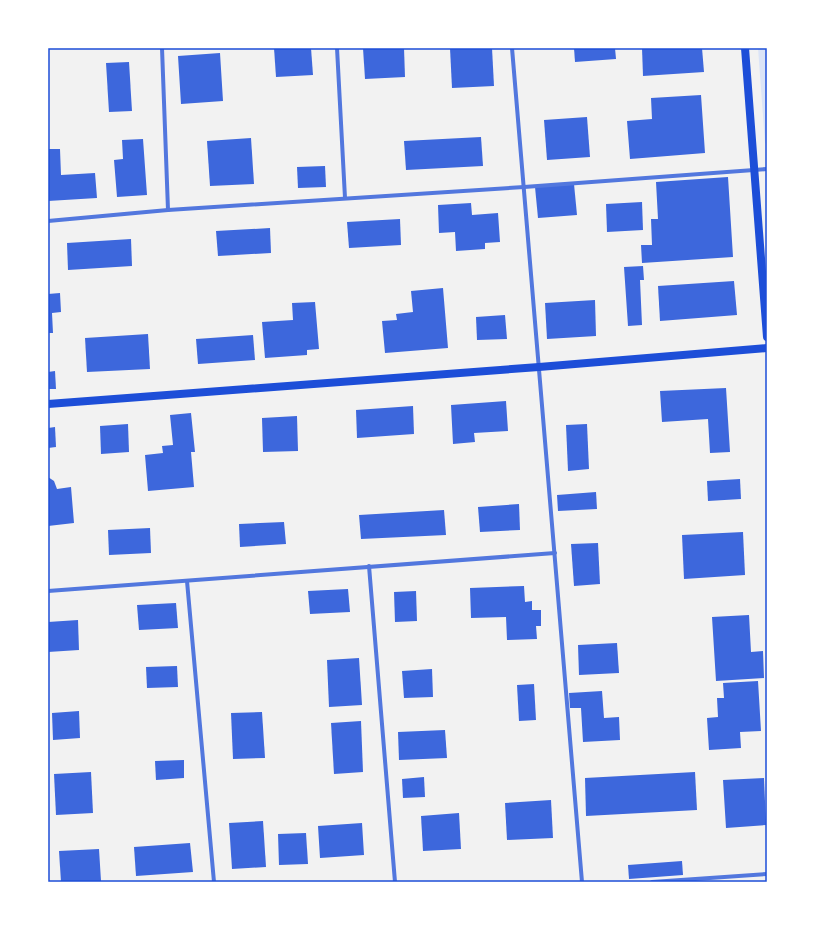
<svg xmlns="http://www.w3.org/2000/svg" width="815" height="930" viewBox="0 0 815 930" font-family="Commissioner,sans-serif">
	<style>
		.green { fill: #dbe4f7 }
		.building { fill: #3d67dc }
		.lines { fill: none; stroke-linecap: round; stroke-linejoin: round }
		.minor { stroke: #5277de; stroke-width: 4 }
		.secondary { stroke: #1d4ed8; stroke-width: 8 }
		.neatline { fill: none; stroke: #1d4ed8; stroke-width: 1.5 }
	</style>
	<rect width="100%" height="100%" fill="#f2f2f2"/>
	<polygon class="green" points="758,48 767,48 767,144 765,143"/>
	<g class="building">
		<polygon points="274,48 311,48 313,75 276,77"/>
		<polygon points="363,48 404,48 405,77 365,79"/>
		<polygon points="450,48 492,48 494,86 452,88"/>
		<polygon points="574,48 615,48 616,59 575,62"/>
		<polygon points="642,48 702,48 704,72 643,76"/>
		<polygon points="220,53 223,101 181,104 178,56"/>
		<polygon points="129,62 132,111 109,112 106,63"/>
		<polygon points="701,95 705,153 630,159 627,121 652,119 651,98"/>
		<polygon points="587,117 590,157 547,160 544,120"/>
		<polygon points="481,137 483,166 406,170 404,141"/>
		<polygon points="251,138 254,184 210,186 207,141"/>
		<polygon points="143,139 147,195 117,197 114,160 123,159 122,140"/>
		<polygon points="48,149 60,149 61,175 95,173 97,198 48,201"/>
		<polygon points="325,166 326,187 298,188 297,167"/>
		<polygon points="728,177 733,257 642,263 641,245 652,245 651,219 658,219 656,182"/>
		<polygon points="574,184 577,215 538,218 535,187"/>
		<polygon points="642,202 643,230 607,232 606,204"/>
		<polygon points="471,203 472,215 498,213 500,242 485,243 485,249 456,251 455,232 439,233 438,205"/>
		<polygon points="400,219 401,245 349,248 347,222"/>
		<polygon points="270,228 271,253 218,256 216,231"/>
		<polygon points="131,239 132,266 68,270 67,243"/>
		<polygon points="643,266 644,280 640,280 642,325 628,326 624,267"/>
		<polygon points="734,281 737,315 660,321 658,286"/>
		<polygon points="443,288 448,348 385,353 382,321 397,320 396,314 413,312 411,291"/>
		<polygon points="60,293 61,312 52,313 53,333 48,333 48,294"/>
		<polygon points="595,300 596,336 547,339 545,303"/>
		<polygon points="315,302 319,349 307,350 307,355 265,358 262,322 293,320 292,303"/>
		<polygon points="505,315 507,339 477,340 476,317"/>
		<polygon points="148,334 150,369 87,372 85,338"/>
		<polygon points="253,335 255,360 198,364 196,339"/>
		<polygon points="55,371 56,389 48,389 48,372"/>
		<polygon points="726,388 730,452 710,453 708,419 662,422 660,391"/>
		<polygon points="506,401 508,431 474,433 475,442 453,444 451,405"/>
		<polygon points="413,406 414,434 357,438 356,410"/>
		<polygon points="191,413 195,452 191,452 194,487 148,491 145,455 163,453 162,446 173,445 170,415"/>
		<polygon points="297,416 298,451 263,452 262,418"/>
		<polygon points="128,424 129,452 101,454 100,426"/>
		<polygon points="587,424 589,469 568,471 566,425"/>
		<polygon points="55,427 56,447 48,448 48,428"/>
		<polygon points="48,477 54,481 57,489 71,487 74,523 48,526"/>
		<polygon points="740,479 741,499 708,501 707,481"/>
		<polygon points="596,492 597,509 558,511 557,495"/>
		<polygon points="519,504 520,530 480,532 478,507"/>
		<polygon points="444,510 446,535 361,539 359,515"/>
		<polygon points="284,522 286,544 240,547 239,524"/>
		<polygon points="150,528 151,553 109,555 108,530"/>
		<polygon points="743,532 745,575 684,579 682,535"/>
		<polygon points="598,543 600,584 574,586 571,544"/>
		<polygon points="524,586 525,602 532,601 532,610 541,610 541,626 536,626 537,639 507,640 506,617 471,618 470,588"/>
		<polygon points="348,589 350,612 310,614 308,591"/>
		<polygon points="416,591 417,621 395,622 394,592"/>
		<polygon points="176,603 178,628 139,630 137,605"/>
		<polygon points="749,615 751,652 763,651 764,678 716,681 712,617"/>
		<polygon points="78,620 79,650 48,652 48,622"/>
		<polygon points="617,643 619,673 579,675 578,645"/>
		<polygon points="359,658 362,705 329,707 327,660"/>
		<polygon points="177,666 178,687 147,688 146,667"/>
		<polygon points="432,669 433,697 404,698 402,671"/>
		<polygon points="758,681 761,731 740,732 741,748 709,750 707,718 718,717 717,698 724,698 723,683"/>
		<polygon points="534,684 536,720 519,721 517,685"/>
		<polygon points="602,691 604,718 619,717 620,740 583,742 581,708 570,708 569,693"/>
		<polygon points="79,711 80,738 53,740 52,713"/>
		<polygon points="262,712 265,758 233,759 231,713"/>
		<polygon points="361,721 363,772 334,774 331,723"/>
		<polygon points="445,730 447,758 399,760 398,732"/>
		<polygon points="184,760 184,778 156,780 155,761"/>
		<polygon points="91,772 93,813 56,815 54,774"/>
		<polygon points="695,772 697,810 586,816 585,778"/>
		<polygon points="424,777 425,797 403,798 402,779"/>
		<polygon points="764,778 766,825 726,828 723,780"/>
		<polygon points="551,800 553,838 507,840 505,803"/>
		<polygon points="459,813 461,849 423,851 421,816"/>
		<polygon points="263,821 266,867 232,869 229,823"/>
		<polygon points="362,823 364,855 320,858 318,826"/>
		<polygon points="306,833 308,864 279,865 278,834"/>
		<polygon points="190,843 193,872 136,876 134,847"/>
		<polygon points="99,849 101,881 61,882 59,851"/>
		<polygon points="682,861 683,875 629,879 628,865"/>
	</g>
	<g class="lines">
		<g class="minor">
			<polyline points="162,48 168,210"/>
			<polyline points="337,48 345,198"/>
			<polyline points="512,48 582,882"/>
			<polyline points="48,221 168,210 524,187 767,169"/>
			<polyline points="369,566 395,882"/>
			<polyline points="187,581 214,882"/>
			<polyline points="48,591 555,553"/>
			<polyline points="652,882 767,874"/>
		</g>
		<g class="secondary">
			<polyline points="745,48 767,337"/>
			<polyline points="48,404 539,367 767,348"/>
		</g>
	</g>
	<rect width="815" height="930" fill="none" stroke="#ffffff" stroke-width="98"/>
	<rect x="49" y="49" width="717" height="832" class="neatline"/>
</svg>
